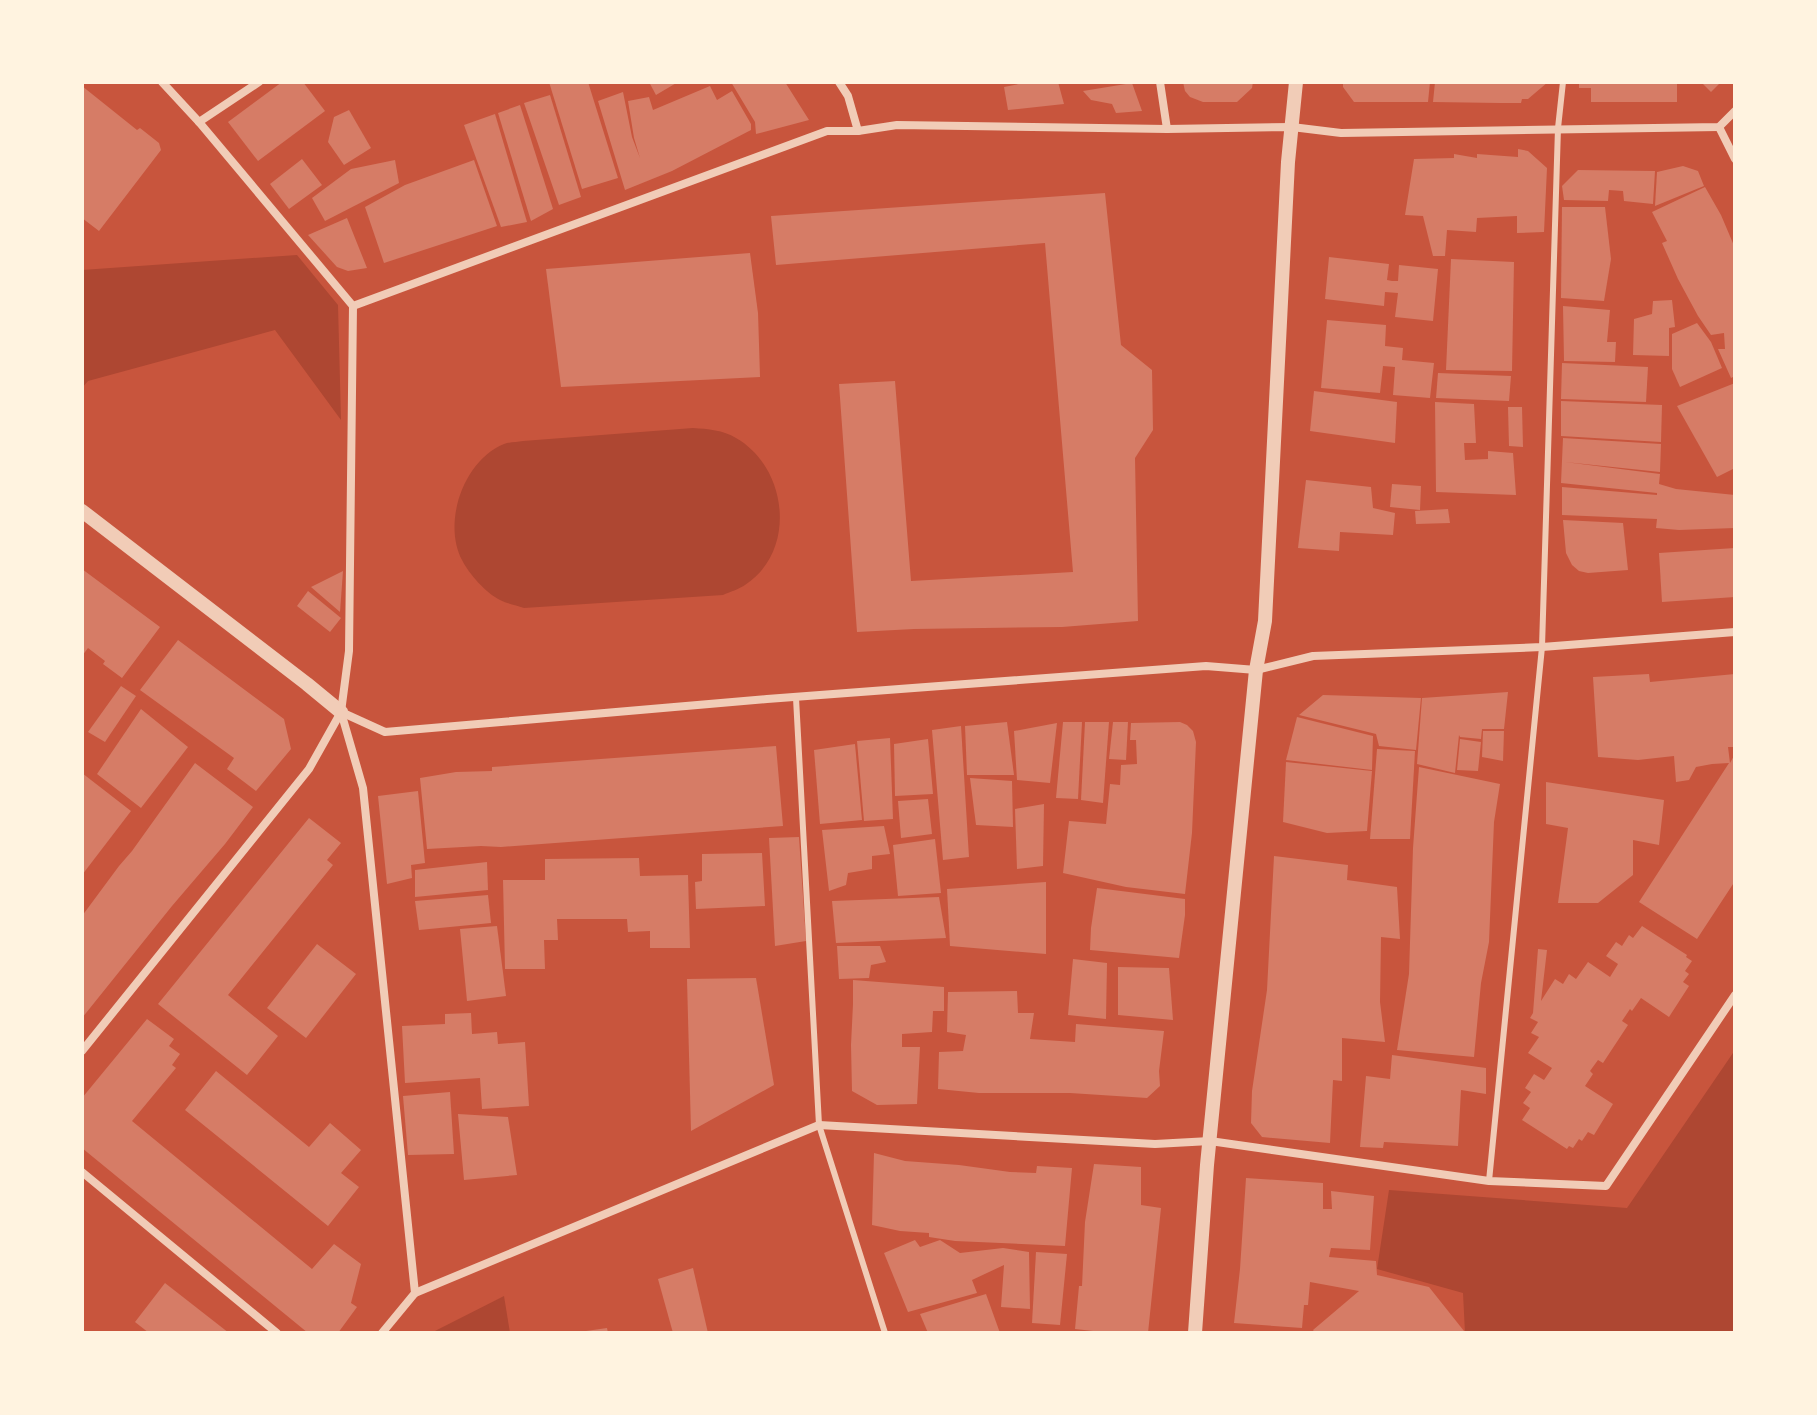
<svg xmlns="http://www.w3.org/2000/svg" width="1817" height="1415" viewBox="0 0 1817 1415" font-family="'Fira Sans',sans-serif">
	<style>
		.green { fill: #ae4732 }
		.building { fill: #d67c66 }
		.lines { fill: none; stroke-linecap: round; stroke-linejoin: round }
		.service { stroke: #f1ccb7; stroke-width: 6 }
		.minor { stroke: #f1ccb7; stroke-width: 8 }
		.tertiary { stroke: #f1ccb7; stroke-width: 14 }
	</style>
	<rect width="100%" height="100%" fill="#c8553d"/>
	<g class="green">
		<polygon points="297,255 338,305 341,420 275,330 88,381 82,388 82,270"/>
		<path d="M693 428C708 429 723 430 736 438 787 467 798 550 745 585 739 589 730 592 723 595L524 608C516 605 508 604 500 600 486 593 469 574 462 560 442 522 464 460 504 444 510 442 517 442 523 441Z"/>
		<polygon points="1735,1050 1735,1333 1465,1333 1463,1293 1377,1269 1389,1190 1627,1208"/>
		<polygon points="504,1296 510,1333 431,1333"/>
	</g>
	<g class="building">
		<polygon points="282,82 303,82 325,111 258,161 228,122"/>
		<polygon points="549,82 588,82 618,178 582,189"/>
		<polygon points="649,82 678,82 656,95"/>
		<polygon points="731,82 785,82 809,120 756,134 755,122"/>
		<polygon points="1029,82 1058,82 1064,104 1008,110 1004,87"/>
		<polygon points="1183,82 1253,82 1252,88 1237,102 1203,102 1190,97 1185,91"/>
		<polygon points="1343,82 1430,82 1428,102 1354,102 1343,87"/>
		<polygon points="1435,82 1548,82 1528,99 1522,99 1521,103 1500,103 1433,102"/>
		<polygon points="1579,82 1677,82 1677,102 1591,102 1591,88 1579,88"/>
		<polygon points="1701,82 1721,82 1711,92"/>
		<polygon points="1132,83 1142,111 1116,113 1112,104 1091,100 1083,91"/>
		<polygon points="82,86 137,130 140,128 159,143 161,150 99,231 82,218"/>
		<polygon points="710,86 717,100 732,91 751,124 751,130 672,171 625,190 598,101 623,92 632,137 640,158 634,138 628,101 649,97 653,110"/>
		<polygon points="550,95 581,197 559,205 524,103"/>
		<polygon points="520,105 553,209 531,221 498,113"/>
		<polygon points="349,110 371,148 344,165 328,142 334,117"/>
		<polygon points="495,114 527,222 501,227 464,125"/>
		<polygon points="1518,149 1528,151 1547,168 1544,232 1517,233 1517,216 1477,218 1476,232 1447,230 1445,256 1433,256 1423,216 1405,215 1414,159 1454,158 1454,154 1477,158 1477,154 1518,157"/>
		<polygon points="302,159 322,185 289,209 270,184"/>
		<polygon points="395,160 399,183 325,221 312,198 351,169"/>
		<polygon points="474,160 497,226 384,263 365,207 405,185"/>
		<polygon points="1683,166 1698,171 1704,186 1655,206 1657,172"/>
		<polygon points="1578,170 1655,171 1653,204 1624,201 1623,191 1609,190 1608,201 1564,200 1562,186"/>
		<polygon points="1705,187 1721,215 1735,248 1735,376 1731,378 1718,349 1725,349 1724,333 1711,335 1698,316 1678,279 1662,243 1667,241 1652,212"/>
		<polygon points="1105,193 1121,345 1152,370 1153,430 1135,458 1138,621 1062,627 914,629 857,632 839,384 895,381 911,581 1073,572 1045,243 776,265 771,216"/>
		<polygon points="1562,207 1605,207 1611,259 1604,301 1561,298"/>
		<polygon points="347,218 367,268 348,271 337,267 308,235"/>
		<polygon points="750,253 758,313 760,377 561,387 546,269"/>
		<polygon points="1329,257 1389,264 1387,280 1392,281 1398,281 1399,265 1438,269 1433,321 1395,317 1398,293 1385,292 1384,306 1325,299"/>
		<polygon points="1451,259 1514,262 1512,371 1446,370"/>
		<polygon points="1672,300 1675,327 1669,328 1669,356 1633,355 1634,319 1652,314 1653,301"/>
		<polygon points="1563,306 1610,310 1607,342 1616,342 1615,362 1564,361"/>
		<polygon points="1327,320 1386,325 1385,346 1403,348 1402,360 1434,363 1430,398 1393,395 1395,367 1383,366 1380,393 1321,388"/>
		<polygon points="1697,323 1711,342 1722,368 1680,387 1672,369 1672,334"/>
		<polygon points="1562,363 1648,367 1646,402 1561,399"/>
		<polygon points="1438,373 1511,376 1509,401 1436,398"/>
		<polygon points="1735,383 1735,468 1717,477 1677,406"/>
		<polygon points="1314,391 1397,402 1395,443 1310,431"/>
		<polygon points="1561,401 1662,405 1661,442 1561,436"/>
		<polygon points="1435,402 1474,404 1476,443 1464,443 1465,460 1488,459 1488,451 1513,453 1516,495 1436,492"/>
		<polygon points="1508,407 1522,407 1523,447 1509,446"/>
		<polygon points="1563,438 1661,444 1660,472 1565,462 1660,474 1659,484 1676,489 1735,495 1735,528 1679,530 1656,528 1657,519 1562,515 1562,487 1657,495 1657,493 1561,483"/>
		<polygon points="1306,480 1371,487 1373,508 1395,513 1393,535 1340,532 1339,551 1298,548"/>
		<polygon points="1392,484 1421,486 1420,510 1390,507"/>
		<polygon points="1448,509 1450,523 1416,524 1415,511"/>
		<polygon points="1563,520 1623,523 1628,570 1588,573 1579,571 1572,565 1566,553"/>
		<polygon points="1735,548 1735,597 1662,602 1659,553"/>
		<polygon points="82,569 160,627 122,678 103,664 105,661 88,648 82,656"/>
		<polygon points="343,571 340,612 311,587"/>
		<polygon points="308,591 341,618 330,632 297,606"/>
		<polygon points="178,640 284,719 291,749 256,791 227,769 234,758 140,690"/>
		<polygon points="1649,674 1650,682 1735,674 1735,747 1728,747 1730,763 1735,754 1735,881 1697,939 1639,902 1729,763 1712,764 1696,767 1689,780 1676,782 1674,756 1638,760 1598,757 1593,677"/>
		<polygon points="121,686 136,696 105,742 88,732"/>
		<polygon points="1508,692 1504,729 1482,729 1481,739 1460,737 1459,735 1455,773 1417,764 1422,698"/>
		<polygon points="1323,695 1421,698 1416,750 1379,746 1376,734 1299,715"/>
		<polygon points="141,709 188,747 141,808 97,774"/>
		<polygon points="1297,717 1373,736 1372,770 1286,760"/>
		<polygon points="1007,722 1014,775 967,775 965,726"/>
		<polygon points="1063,722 1082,722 1078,799 1056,798"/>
		<polygon points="1085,722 1109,722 1103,803 1081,800"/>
		<polygon points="1113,722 1128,722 1126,760 1109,759"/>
		<polygon points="1180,722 1187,725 1193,731 1196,742 1192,833 1185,894 1126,887 1063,873 1069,821 1106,824 1110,784 1120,785 1121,765 1137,764 1136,740 1130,740 1131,723"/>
		<polygon points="1057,723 1050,783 1017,780 1014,731"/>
		<polygon points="961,726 969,857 943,860 932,730"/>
		<polygon points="1483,731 1504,731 1503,761 1482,757"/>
		<polygon points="890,738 893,819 864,821 857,741"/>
		<polygon points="928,739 933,794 895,796 894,744"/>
		<polygon points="1460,739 1481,742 1478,771 1457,770"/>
		<polygon points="855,744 862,820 820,824 814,750"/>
		<polygon points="776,746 783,826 501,847 481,846 427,849 420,778 456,772 492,771 492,767"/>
		<polygon points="1377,749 1415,751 1410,839 1370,839"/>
		<polygon points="1286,762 1372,771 1367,831 1327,833 1283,822"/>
		<polygon points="195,763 253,807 225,844 172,906 82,1018 82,916 119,866 132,851"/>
		<polygon points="1419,767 1500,784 1494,822 1489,942 1481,983 1474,1057 1397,1050 1409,974 1413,848"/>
		<polygon points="82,773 131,811 82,875"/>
		<polygon points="970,778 1012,781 1013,827 976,825"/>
		<polygon points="1546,782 1664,800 1659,845 1633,840 1633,875 1598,903 1558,903 1568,828 1546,824"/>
		<polygon points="418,791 425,863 411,865 412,878 387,884 378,796"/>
		<polygon points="928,799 932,834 901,838 898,801"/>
		<polygon points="1044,804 1043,866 1017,869 1015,809"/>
		<polygon points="309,818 341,843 327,860 333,865 228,995 278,1036 247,1075 158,1004"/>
		<polygon points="884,826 890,854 872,856 872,869 848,873 846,885 829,891 822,830"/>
		<polygon points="799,837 806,941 775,946 769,838"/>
		<polygon points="935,839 941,893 898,896 893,845"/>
		<polygon points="762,853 765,906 696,909 695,882 702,881 702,854"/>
		<polygon points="1274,856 1348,865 1347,880 1397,887 1400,939 1381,937 1380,1002 1385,1042 1342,1038 1342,1081 1333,1080 1330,1143 1262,1137 1251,1123 1252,1091 1267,990"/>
		<polygon points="639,858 640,876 688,875 690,948 650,948 650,931 628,932 627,919 557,919 558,940 544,940 545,969 505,969 503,880 545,880 545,859"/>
		<polygon points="487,862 488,890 415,897 415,870"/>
		<polygon points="1046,882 1046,954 950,946 947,889"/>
		<polygon points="1097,888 1185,899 1185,915 1179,958 1090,950 1091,928"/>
		<polygon points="488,895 491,923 419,930 415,901"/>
		<polygon points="939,897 946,938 836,943 832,901"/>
		<polygon points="497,926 506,996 467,1001 460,929"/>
		<polygon points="1642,926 1687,955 1686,957 1692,961 1685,971 1689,974 1683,982 1689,986 1669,1017 1641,998 1632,1011 1630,1009 1622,1021 1628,1025 1603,1063 1598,1060 1590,1071 1593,1074 1585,1086 1613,1104 1594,1135 1588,1132 1582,1141 1579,1139 1573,1148 1569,1146 1567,1149 1522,1120 1530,1108 1523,1103 1531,1092 1525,1088 1534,1074 1544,1080 1552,1068 1528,1053 1539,1037 1531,1033 1538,1022 1530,1018 1533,1013 1538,949 1547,950 1541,1001 1555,979 1563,984 1569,974 1576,979 1588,962 1610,977 1618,964 1606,956 1616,942 1622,946 1629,935 1633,938"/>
		<polygon points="317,944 356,974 306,1038 267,1008"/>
		<polygon points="837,946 880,946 886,962 871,965 869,978 839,979"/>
		<polygon points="1073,959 1107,963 1106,1019 1068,1015"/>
		<polygon points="1118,967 1169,968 1173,1020 1118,1015"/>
		<polygon points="756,978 774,1085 691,1131 687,979"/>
		<polygon points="853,980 944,987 944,1011 933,1011 932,1032 902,1034 902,1047 920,1047 917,1104 877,1105 852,1091 851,1045 853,1004"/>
		<polygon points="1017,991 1018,1013 1034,1013 1030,1039 1075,1042 1076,1024 1164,1031 1159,1071 1160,1086 1147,1098 1070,1093 979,1093 938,1089 939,1052 963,1051 966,1035 947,1032 948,992"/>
		<polygon points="471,1013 472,1034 497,1032 498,1044 525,1042 529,1106 482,1109 480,1078 405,1083 402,1026 445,1024 445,1014"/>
		<polygon points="147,1019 174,1039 169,1046 180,1054 172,1065 176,1068 132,1121 312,1269 334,1244 361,1264 351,1303 357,1307 338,1333 308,1333 82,1148 82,1098"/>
		<polygon points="1392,1055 1486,1068 1486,1094 1461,1090 1458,1146 1384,1142 1383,1148 1360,1147 1366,1076 1390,1079"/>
		<polygon points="216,1071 309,1147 330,1123 361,1150 341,1173 359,1187 328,1226 185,1110"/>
		<polygon points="450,1092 454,1154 408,1155 403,1096"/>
		<polygon points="458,1114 508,1117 517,1175 464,1180"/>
		<polygon points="874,1153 905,1161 959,1165 1010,1172 1036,1173 1037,1166 1072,1168 1065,1246 955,1241 929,1237 929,1233 900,1231 872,1225"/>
		<polygon points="1094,1164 1141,1167 1141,1205 1161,1208 1148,1333 1111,1333 1075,1329 1079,1286 1082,1286 1085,1222"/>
		<polygon points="1246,1178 1323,1183 1323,1209 1332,1209 1331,1191 1374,1196 1370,1250 1331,1248 1329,1257 1376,1261 1377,1275 1429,1287 1464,1331 1462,1333 1315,1333 1313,1330 1359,1291 1310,1282 1308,1305 1304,1305 1302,1328 1234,1323 1240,1269"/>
		<polygon points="915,1240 920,1247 940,1240 960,1253 1003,1248 1029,1252 1030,1309 1001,1307 1004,1265 972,1280 977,1293 908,1312 884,1253"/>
		<polygon points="1036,1252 1067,1254 1060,1325 1032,1323"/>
		<polygon points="693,1268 708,1333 673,1333 658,1279"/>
		<polygon points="165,1283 229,1333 149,1333 135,1322"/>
		<polygon points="986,1294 1000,1333 928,1333 920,1314"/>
		<polygon points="607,1328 608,1333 586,1333 586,1331"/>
	</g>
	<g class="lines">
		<g class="service">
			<polyline points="796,698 819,1125 885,1333"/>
			<polyline points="1489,1181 1542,647 1558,128 1563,82"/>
		</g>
		<g class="minor">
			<polyline points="162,82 199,122 353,306 349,651 341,712 363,788 415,1293 382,1333"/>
			<polyline points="839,82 848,96 858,131"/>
			<polyline points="1160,82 1167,129"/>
			<polyline points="199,122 259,82"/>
			<polyline points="1719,127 1735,159"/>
			<polyline points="353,306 827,131 858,131 897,125 1167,129 1292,127 1341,133 1719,127 1735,111"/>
			<polyline points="341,712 385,732 767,699 1206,666 1256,670 1313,656 1542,647 1735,632"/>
			<polyline points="82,1051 309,769 341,712"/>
			<polyline points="82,1172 277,1333"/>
			<polyline points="415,1293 819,1125 1155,1144 1210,1141 1489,1181 1606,1186 1735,995"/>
		</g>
		<g class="tertiary">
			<polyline points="82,511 307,684 341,712"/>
			<polyline points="1195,1333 1207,1165 1256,670 1265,621 1288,162 1296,82"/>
		</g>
	</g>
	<rect width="1817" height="1415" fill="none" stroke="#fff3e0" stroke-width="168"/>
</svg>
